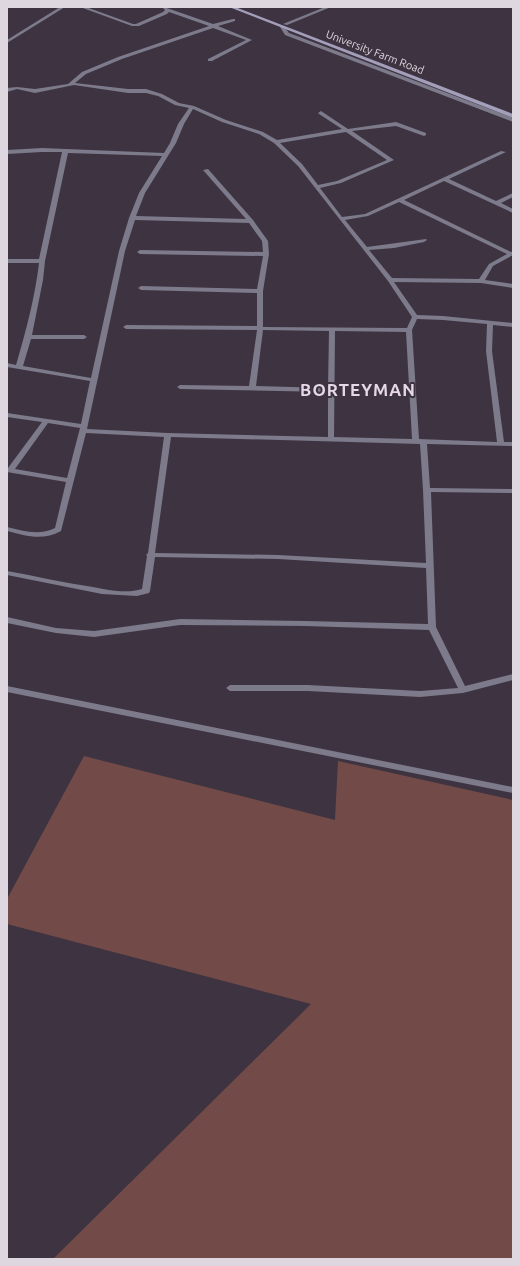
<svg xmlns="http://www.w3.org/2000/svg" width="520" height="1266" viewBox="0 0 520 1266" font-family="Ubuntu,sans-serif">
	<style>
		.green { fill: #724b48 }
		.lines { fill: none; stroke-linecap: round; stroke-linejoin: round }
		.street { fill: #7c7a8b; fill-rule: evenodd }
		.secondary { fill: #a39fba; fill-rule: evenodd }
		.labels { text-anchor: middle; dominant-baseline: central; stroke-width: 4; stroke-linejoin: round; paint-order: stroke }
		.far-street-label { font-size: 11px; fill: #ded7df; stroke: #3e3340 }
		.district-label { font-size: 17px; font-weight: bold; letter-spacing: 1px; fill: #e6d8e8; stroke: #3e3340 }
	</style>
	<rect width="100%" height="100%" fill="#3e3340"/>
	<polygon class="green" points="84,756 335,820 338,761 513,800 513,1259 53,1259 311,1004 7,924 7,899"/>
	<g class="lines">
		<g class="street">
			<polygon points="60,7 65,7 7,43 7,40"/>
			<path d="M80 7H86L133 24H136L163 12 165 10 163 8 164 7 213 24 233 19H235V21L218 26 252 40 212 61H208V59L246 40 213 28 122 59 86 74 75 83 128 89H146L162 94 179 103 194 106 226 120 263 132 277 140 342 129 319 114 318 113 321 111 348 129 396 122 426 133V135L424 136 396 126 352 131 394 160 341 183 320 188 342 217 365 214 501 151 506 152 449 179 496 201 513 193V197L501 203 513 209V213L444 181 404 200 511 252 513 251V255L493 266 485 280 513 284V288L481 283 394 282 417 315 443 316 513 323V327L493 325 492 351 504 442H513V446L427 444 430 488 513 489V493L431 492 436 627 465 686 513 674V680L463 693 420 697 308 691H230L226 688 230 685H308L420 691 458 688 429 630 306 626 180 625 94 637 56 633 7 623V617L56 628 94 631 180 619 306 621 428 624 426 568 278 559 155 557 150 591 149 593 137 596 102 594 7 575V571C36 576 64 583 93 587 108 590 127 594 142 589L147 556 146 555 148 553 164 437 86 433 61 531C43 541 26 536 7 531V527C23 531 39 536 55 528L66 482 7 472V468H8L42 422 7 417V413L81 424 90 381 7 367V363L16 365C26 331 35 297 39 263H7V259H39L62 152H42L7 154V150L42 148 164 153 170 143 178 124 189 108 175 105 158 96 146 93H128L74 85 35 93 17 89 7 92V88L17 87 35 89 68 84 82 72 118 57 209 26 169 12 167 14 139 26H132ZM193 109 222 122 259 134 274 143 298 166 388 281 412 317 407 328 263 327V291L269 254 268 241 253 220 208 169 203 170 246 219 136 216 145 193 176 143 184 124ZM346 132 387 160 337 181 318 185 302 164 280 143ZM68 153 162 156 139 193 129 218 119 251 91 378 23 366 31 339H84L87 337 84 335H32L43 280 45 261ZM399 202 507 254 489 264 479 279 392 278 369 250 394 248 424 242 427 240 426 239 367 247 345 220 368 216ZM135 220 249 223 262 241 263 252 140 250 137 252 140 254 263 256 257 289 141 286 138 288 141 290 257 293V326L126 325 123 327 126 329 257 330 249 386 180 385 177 387 180 389 328 392V437L168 433 87 429 125 251ZM417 319 443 320 487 324 486 351 497 442 419 439 412 330ZM263 330 329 331 328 388 256 386ZM335 331 406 332 412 439 334 437ZM48 423 80 428 67 478 15 469ZM171 437 420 444 423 490 426 563 278 555 155 553Z"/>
			<polygon points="325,7 331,7 287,25 283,24"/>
			<polygon points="280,26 284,26 289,33 513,118 513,122 285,35 280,27"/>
			<polygon points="7,686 513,787 513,793 7,692"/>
		</g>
		<polygon class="secondary" points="229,7 235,7 513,114 513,118"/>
	</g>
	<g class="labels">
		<g class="far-street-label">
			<text transform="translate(375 52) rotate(21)">University Farm Road</text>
		</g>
		<g class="district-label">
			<text x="358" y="389">BORTEYMAN</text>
		</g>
	</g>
	<rect width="520" height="1266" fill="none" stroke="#ded7df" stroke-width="16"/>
</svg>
